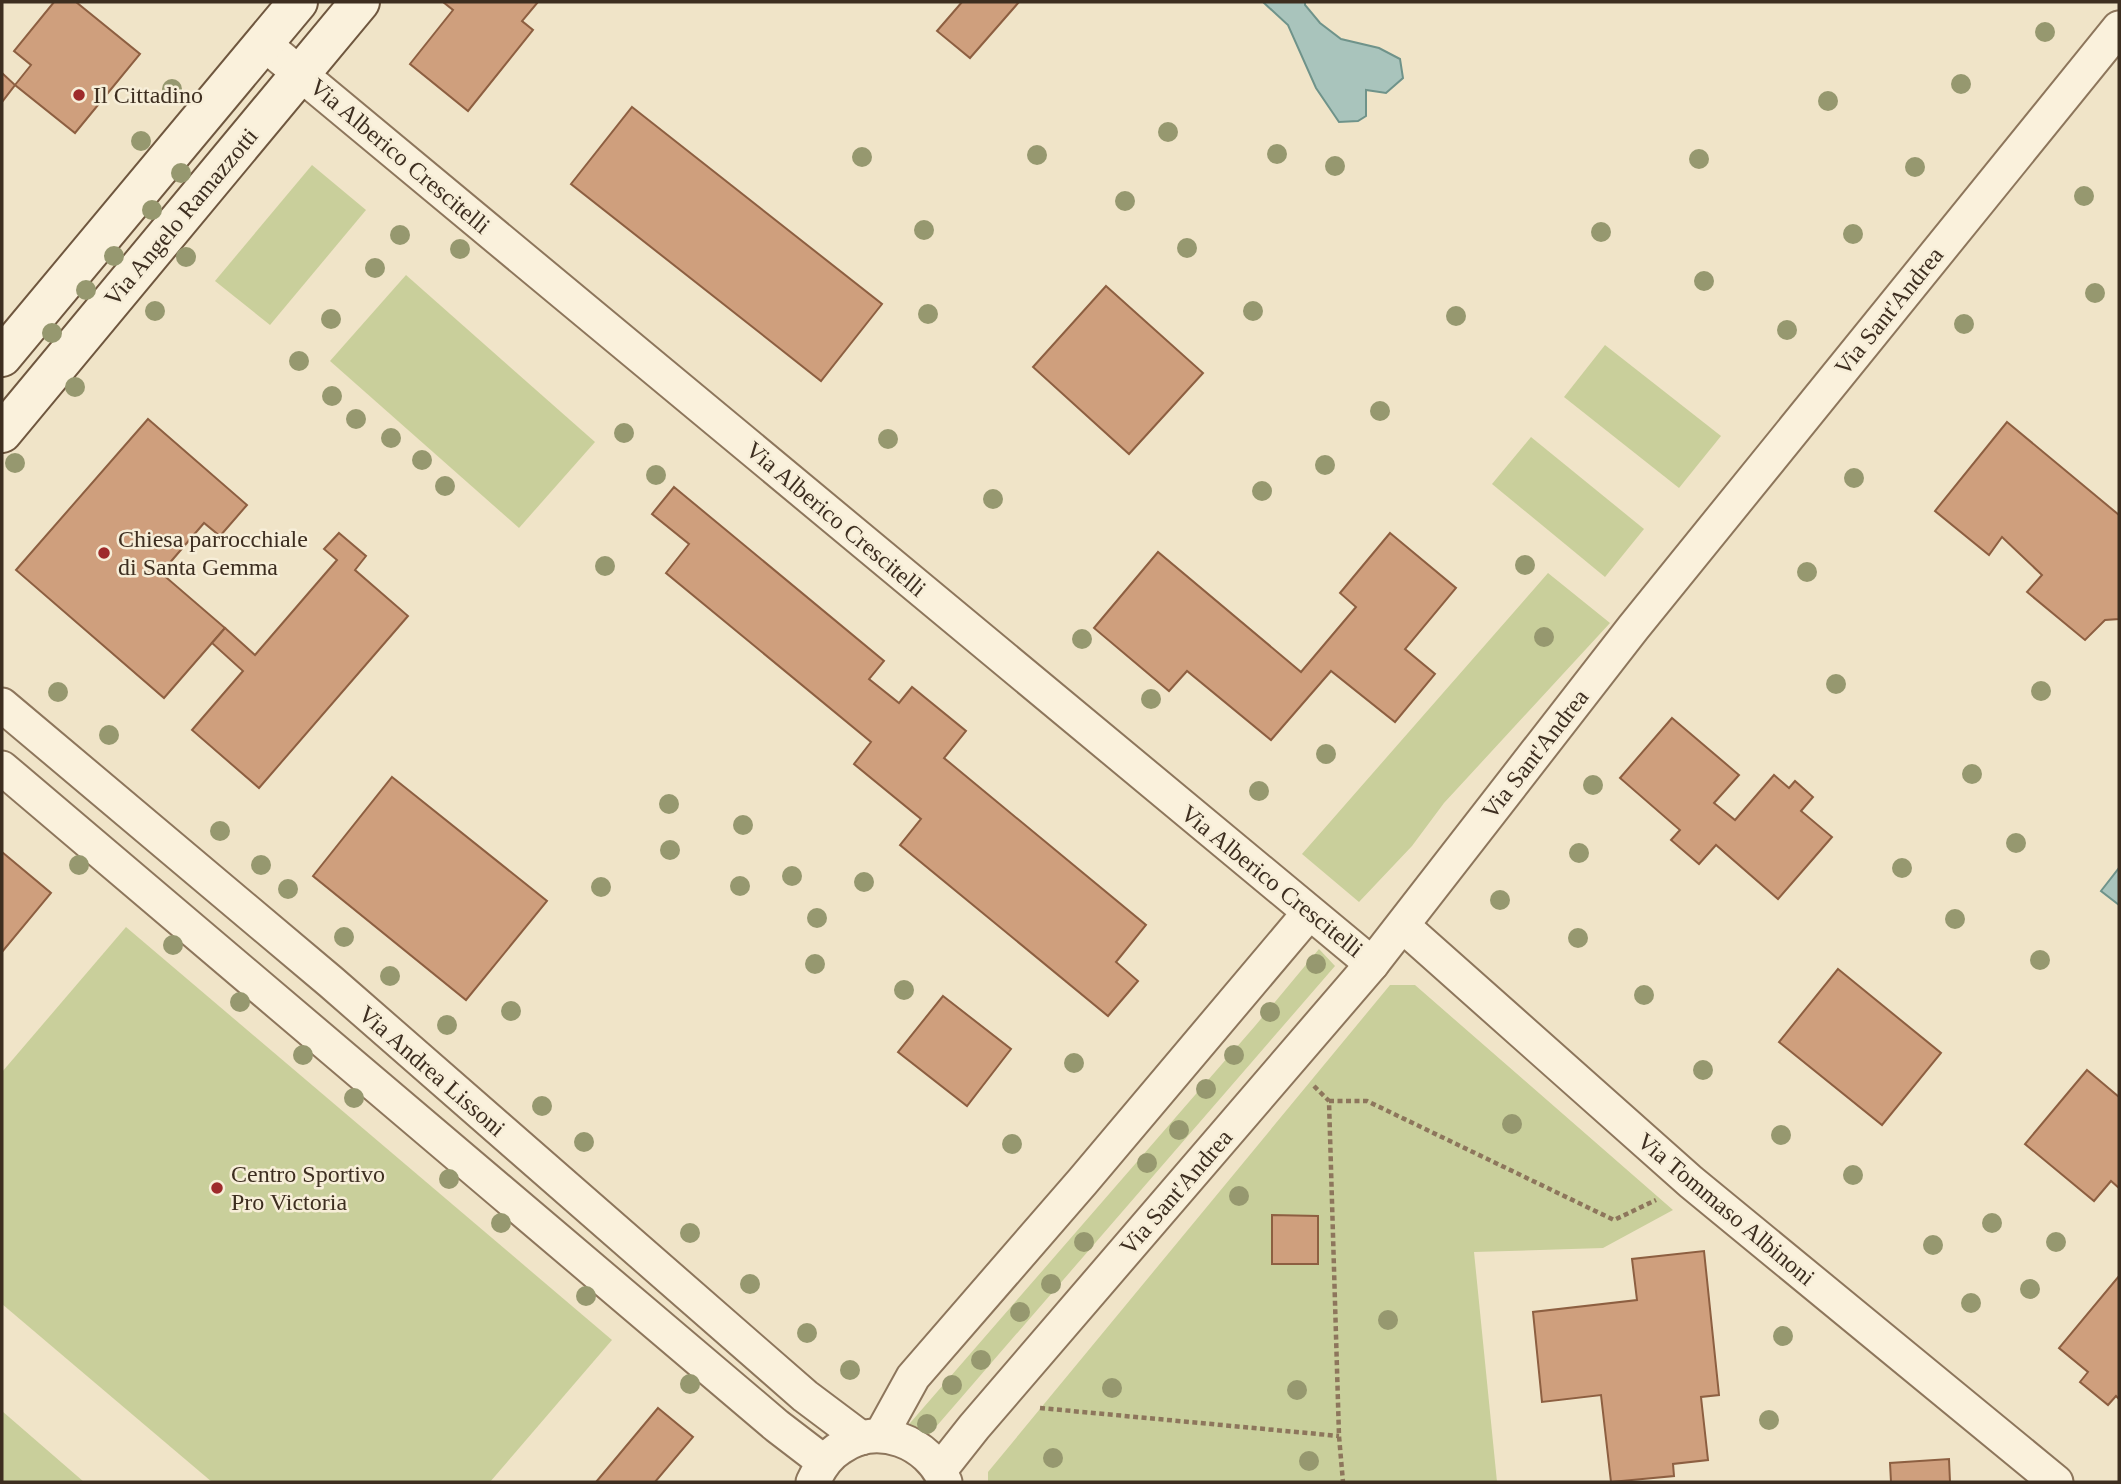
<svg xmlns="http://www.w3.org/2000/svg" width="2121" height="1484" viewBox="0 0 2121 1484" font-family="'Times New Roman',serif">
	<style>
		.green { fill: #c9cf9b }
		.water { fill: #a9c4bc; stroke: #6f938a; stroke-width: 2 }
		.building { fill: #cf9f7d; stroke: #8d5f41; stroke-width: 2 }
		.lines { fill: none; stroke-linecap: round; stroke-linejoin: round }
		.street-casing { stroke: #8d765c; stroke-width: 37 }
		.secondary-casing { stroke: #6f573f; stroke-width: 42 }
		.path { stroke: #8d765c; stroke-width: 4.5; stroke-dasharray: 5 3.5; stroke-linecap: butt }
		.street { stroke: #faf1dc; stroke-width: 33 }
		.secondary { stroke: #faf1dc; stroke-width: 38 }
		.tree { fill: #96986f }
		.poi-dot { fill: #9e2a2b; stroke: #f7eed8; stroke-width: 2.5 }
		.labels { text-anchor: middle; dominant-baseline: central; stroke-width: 5; stroke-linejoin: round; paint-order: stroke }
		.poi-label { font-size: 24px; fill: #3d2e20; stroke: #f7eed8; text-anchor: start }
		.street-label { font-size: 24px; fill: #3d2e20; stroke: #f7eed8 }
	</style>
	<rect width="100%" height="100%" fill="#f0e4c8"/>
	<g class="green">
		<polygon points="312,165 366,210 270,325 215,281"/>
		<polygon points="406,275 595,442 519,528 330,361"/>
		<polygon points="1605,345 1721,436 1679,488 1564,397"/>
		<polygon points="1531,437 1644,529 1605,577 1492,484"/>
		<polygon points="1548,573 1610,623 1444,803 1412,846 1359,902 1302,854"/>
		<polygon points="126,927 612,1340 490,1482 212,1482 2,1304 2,1072"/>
		<polygon points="1319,949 1335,966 922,1443 904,1430 1255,1026"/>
		<polygon points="1390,985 1415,985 1673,1210 1603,1248 1474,1252 1497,1482 988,1482 988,1472"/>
		<polygon points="2,1411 84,1482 2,1482"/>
	</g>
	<g class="water">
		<polygon points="1263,2 1305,2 1305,5 1320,23 1341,39 1379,48 1400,59 1403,78 1386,93 1366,90 1366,116 1358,121 1339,122 1316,88 1288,25"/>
		<polygon points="2119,868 2119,905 2101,891"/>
	</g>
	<g class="building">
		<polygon points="54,2 76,2 140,54 75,133 15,85 31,65 14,51"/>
		<polygon points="443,2 538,2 522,21 533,30 468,111 410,64 453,10"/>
		<polygon points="962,2 1019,2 970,58 937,31"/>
		<polygon points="2,73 15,85 2,102"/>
		<polygon points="632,107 882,304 821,381 571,184"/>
		<polygon points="1106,286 1203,373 1129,454 1033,367"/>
		<polygon points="148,419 247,505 220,536 204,523 161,573 225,628 164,698 16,570"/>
		<polygon points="2007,422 2119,515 2119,619 2105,620 2085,640 2027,592 2042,575 2002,537 1989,555 1935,511"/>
		<polygon points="674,487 884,661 869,679 899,703 912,687 966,731 944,758 1146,925 1116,962 1138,981 1108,1016 900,845 921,819 854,764 871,742 666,573 689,544 652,514"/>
		<polygon points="339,533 366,556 355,570 408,616 259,788 192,730 243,671 212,643 225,628 255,655 337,560 324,549"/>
		<polygon points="1390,533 1456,588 1405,649 1435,674 1395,722 1331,671 1271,740 1187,671 1169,691 1094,628 1158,552 1301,672 1356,607 1340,593"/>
		<polygon points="1672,718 1739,775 1714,803 1735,820 1774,775 1789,788 1795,781 1813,797 1801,811 1832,837 1778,899 1716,845 1699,864 1671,840 1680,830 1620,778"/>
		<polygon points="392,777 547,901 466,1000 313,876"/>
		<polygon points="2,852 51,893 2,952"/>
		<polygon points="1838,969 1941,1053 1882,1125 1779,1042"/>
		<polygon points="943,996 1011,1049 967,1106 898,1052"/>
		<polygon points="2087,1070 2119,1097 2119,1188 2111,1181 2094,1201 2025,1144"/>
		<polygon points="1272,1215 1318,1216 1318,1264 1272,1264"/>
		<polygon points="1704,1251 1719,1395 1701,1397 1708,1460 1673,1464 1674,1476 1611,1482 1601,1395 1542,1402 1533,1312 1637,1300 1632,1259"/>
		<polygon points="2119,1276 2119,1399 2116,1396 2108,1405 2080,1382 2088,1372 2059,1348"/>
		<polygon points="658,1408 693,1437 655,1482 596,1482"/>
		<polygon points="1949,1459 1950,1482 1891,1482 1890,1463"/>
	</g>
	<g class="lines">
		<g class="street-casing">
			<g id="street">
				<polyline points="263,43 1372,964"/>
				<polyline points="2,705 331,982 805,1396 861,1438"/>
				<polyline points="2,768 777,1426 824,1462"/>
				<polyline points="1403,926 1691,1182 2056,1482"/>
				<polyline points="881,1435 913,1377 1083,1181 1309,913"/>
				<polyline points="940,1470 974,1427 1372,964 1633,628 2119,28"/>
				<path d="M813 1482C819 1469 827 1456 840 1448 877 1421 929 1442 945 1482"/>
			</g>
		</g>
		<g class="secondary-casing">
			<g id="secondary">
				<polyline points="2,357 298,2"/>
				<polyline points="2,433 360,2"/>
			</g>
		</g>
		<g class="path">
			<polyline points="1314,1086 1329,1101 1339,1436 1343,1482"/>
			<polyline points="1329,1101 1367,1101 1614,1220 1656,1200"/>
			<polyline points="1040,1408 1339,1436"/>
		</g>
		<use href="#street" class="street"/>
		<use href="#secondary" class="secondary"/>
	</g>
	<g class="tree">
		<circle cx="2045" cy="32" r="10"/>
		<circle cx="1961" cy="84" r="10"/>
		<circle cx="172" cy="89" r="10"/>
		<circle cx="1828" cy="101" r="10"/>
		<circle cx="1168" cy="132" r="10"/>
		<circle cx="141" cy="141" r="10"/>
		<circle cx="1277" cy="154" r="10"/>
		<circle cx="1037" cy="155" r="10"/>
		<circle cx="862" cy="157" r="10"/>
		<circle cx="1699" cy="159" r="10"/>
		<circle cx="1335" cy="166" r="10"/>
		<circle cx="1915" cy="167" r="10"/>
		<circle cx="181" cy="173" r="10"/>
		<circle cx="2084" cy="196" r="10"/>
		<circle cx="1125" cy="201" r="10"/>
		<circle cx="152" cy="210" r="10"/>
		<circle cx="924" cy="230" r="10"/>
		<circle cx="1601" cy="232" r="10"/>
		<circle cx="1853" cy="234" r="10"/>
		<circle cx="400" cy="235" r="10"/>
		<circle cx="1187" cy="248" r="10"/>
		<circle cx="460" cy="249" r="10"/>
		<circle cx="114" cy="256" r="10"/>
		<circle cx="186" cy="257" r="10"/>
		<circle cx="375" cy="268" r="10"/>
		<circle cx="1704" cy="281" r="10"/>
		<circle cx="86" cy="290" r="10"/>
		<circle cx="2095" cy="293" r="10"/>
		<circle cx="155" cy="311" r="10"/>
		<circle cx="1253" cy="311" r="10"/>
		<circle cx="928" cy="314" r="10"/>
		<circle cx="1456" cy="316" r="10"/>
		<circle cx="331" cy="319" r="10"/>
		<circle cx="1964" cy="324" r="10"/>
		<circle cx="1787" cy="330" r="10"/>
		<circle cx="52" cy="333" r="10"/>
		<circle cx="299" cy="361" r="10"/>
		<circle cx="75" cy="387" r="10"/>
		<circle cx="332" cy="396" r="10"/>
		<circle cx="1380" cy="411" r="10"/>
		<circle cx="356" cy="419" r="10"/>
		<circle cx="624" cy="433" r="10"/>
		<circle cx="391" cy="438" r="10"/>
		<circle cx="888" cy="439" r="10"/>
		<circle cx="422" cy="460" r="10"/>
		<circle cx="15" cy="463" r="10"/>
		<circle cx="1325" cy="465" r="10"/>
		<circle cx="656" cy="475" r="10"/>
		<circle cx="1854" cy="478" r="10"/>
		<circle cx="445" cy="486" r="10"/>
		<circle cx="1262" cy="491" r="10"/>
		<circle cx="993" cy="499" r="10"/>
		<circle cx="1525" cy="565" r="10"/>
		<circle cx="605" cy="566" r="10"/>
		<circle cx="1807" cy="572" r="10"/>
		<circle cx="1544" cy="637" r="10"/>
		<circle cx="1082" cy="639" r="10"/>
		<circle cx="1836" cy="684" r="10"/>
		<circle cx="2041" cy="691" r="10"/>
		<circle cx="58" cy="692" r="10"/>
		<circle cx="1151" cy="699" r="10"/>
		<circle cx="109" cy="735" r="10"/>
		<circle cx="1326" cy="754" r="10"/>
		<circle cx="1972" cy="774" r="10"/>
		<circle cx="1593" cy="785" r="10"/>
		<circle cx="1259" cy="791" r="10"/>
		<circle cx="669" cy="804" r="10"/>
		<circle cx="743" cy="825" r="10"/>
		<circle cx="220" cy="831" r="10"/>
		<circle cx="2016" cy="843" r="10"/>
		<circle cx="670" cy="850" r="10"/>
		<circle cx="1579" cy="853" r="10"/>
		<circle cx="79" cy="865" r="10"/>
		<circle cx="261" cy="865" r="10"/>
		<circle cx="1902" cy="868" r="10"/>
		<circle cx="792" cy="876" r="10"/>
		<circle cx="864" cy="882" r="10"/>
		<circle cx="740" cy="886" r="10"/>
		<circle cx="601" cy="887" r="10"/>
		<circle cx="288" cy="889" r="10"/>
		<circle cx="1500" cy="900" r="10"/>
		<circle cx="817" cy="918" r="10"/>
		<circle cx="1955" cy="919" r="10"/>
		<circle cx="344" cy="937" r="10"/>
		<circle cx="1578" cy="938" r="10"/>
		<circle cx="173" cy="945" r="10"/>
		<circle cx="2040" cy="960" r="10"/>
		<circle cx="815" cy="964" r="10"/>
		<circle cx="1316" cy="964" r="10"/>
		<circle cx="390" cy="976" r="10"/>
		<circle cx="904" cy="990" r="10"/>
		<circle cx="1644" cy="995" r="10"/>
		<circle cx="240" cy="1002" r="10"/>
		<circle cx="511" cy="1011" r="10"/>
		<circle cx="1270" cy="1012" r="10"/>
		<circle cx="447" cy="1025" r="10"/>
		<circle cx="303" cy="1055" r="10"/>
		<circle cx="1234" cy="1055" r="10"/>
		<circle cx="1074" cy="1063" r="10"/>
		<circle cx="1703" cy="1070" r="10"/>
		<circle cx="1206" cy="1089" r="10"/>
		<circle cx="354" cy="1098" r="10"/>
		<circle cx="542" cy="1106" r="10"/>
		<circle cx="1512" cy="1124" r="10"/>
		<circle cx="1179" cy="1130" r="10"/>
		<circle cx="1781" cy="1135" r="10"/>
		<circle cx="584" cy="1142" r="10"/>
		<circle cx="1012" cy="1144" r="10"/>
		<circle cx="1147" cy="1163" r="10"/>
		<circle cx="1853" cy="1175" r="10"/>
		<circle cx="449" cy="1179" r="10"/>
		<circle cx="1239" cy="1196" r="10"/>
		<circle cx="501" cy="1223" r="10"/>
		<circle cx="1992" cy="1223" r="10"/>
		<circle cx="690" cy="1233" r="10"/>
		<circle cx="1084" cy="1242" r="10"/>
		<circle cx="2056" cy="1242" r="10"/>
		<circle cx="1933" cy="1245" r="10"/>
		<circle cx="750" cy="1284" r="10"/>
		<circle cx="1051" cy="1284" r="10"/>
		<circle cx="2030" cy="1289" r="10"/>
		<circle cx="586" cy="1296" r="10"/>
		<circle cx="1971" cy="1303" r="10"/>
		<circle cx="1020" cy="1312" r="10"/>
		<circle cx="1388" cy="1320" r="10"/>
		<circle cx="807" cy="1333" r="10"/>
		<circle cx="1783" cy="1336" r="10"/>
		<circle cx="981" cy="1360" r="10"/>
		<circle cx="850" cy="1370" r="10"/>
		<circle cx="690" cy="1384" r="10"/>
		<circle cx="952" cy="1385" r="10"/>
		<circle cx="1112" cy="1388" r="10"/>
		<circle cx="1297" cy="1390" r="10"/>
		<circle cx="1769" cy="1420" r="10"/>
		<circle cx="927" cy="1424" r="10"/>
		<circle cx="1053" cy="1458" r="10"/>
		<circle cx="1309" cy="1461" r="10"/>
	</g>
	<g class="poi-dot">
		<circle cx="79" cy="95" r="7"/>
		<circle cx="104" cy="553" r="7"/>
		<circle cx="217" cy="1188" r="7"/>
	</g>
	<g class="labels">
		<g class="poi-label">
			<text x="93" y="95">Il Cittadino</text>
			<text x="118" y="539">Chiesa parrocchiale<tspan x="118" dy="28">di Santa Gemma</tspan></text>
			<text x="231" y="1174">Centro Sportivo<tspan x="231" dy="28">Pro Victoria</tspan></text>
		</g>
		<g class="street-label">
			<text transform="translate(400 156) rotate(40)">Via Alberico Crescitelli</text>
			<text transform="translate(181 217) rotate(-50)">Via Angelo Ramazzotti</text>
			<text transform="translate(1889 311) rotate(-51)">Via Sant'Andrea</text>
			<text transform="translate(836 519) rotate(40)">Via Alberico Crescitelli</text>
			<text transform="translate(1535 754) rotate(-52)">Via Sant'Andrea</text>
			<text transform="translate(1272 881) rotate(39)">Via Alberico Crescitelli</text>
			<text transform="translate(432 1071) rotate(41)">Via Andrea Lissoni</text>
			<text transform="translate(1176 1192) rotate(-49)">Via Sant'Andrea</text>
			<text transform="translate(1726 1209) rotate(40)">Via Tommaso Albinoni</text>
		</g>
	</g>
	<rect width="2121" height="1484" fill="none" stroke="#3d2e20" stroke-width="7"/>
</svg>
